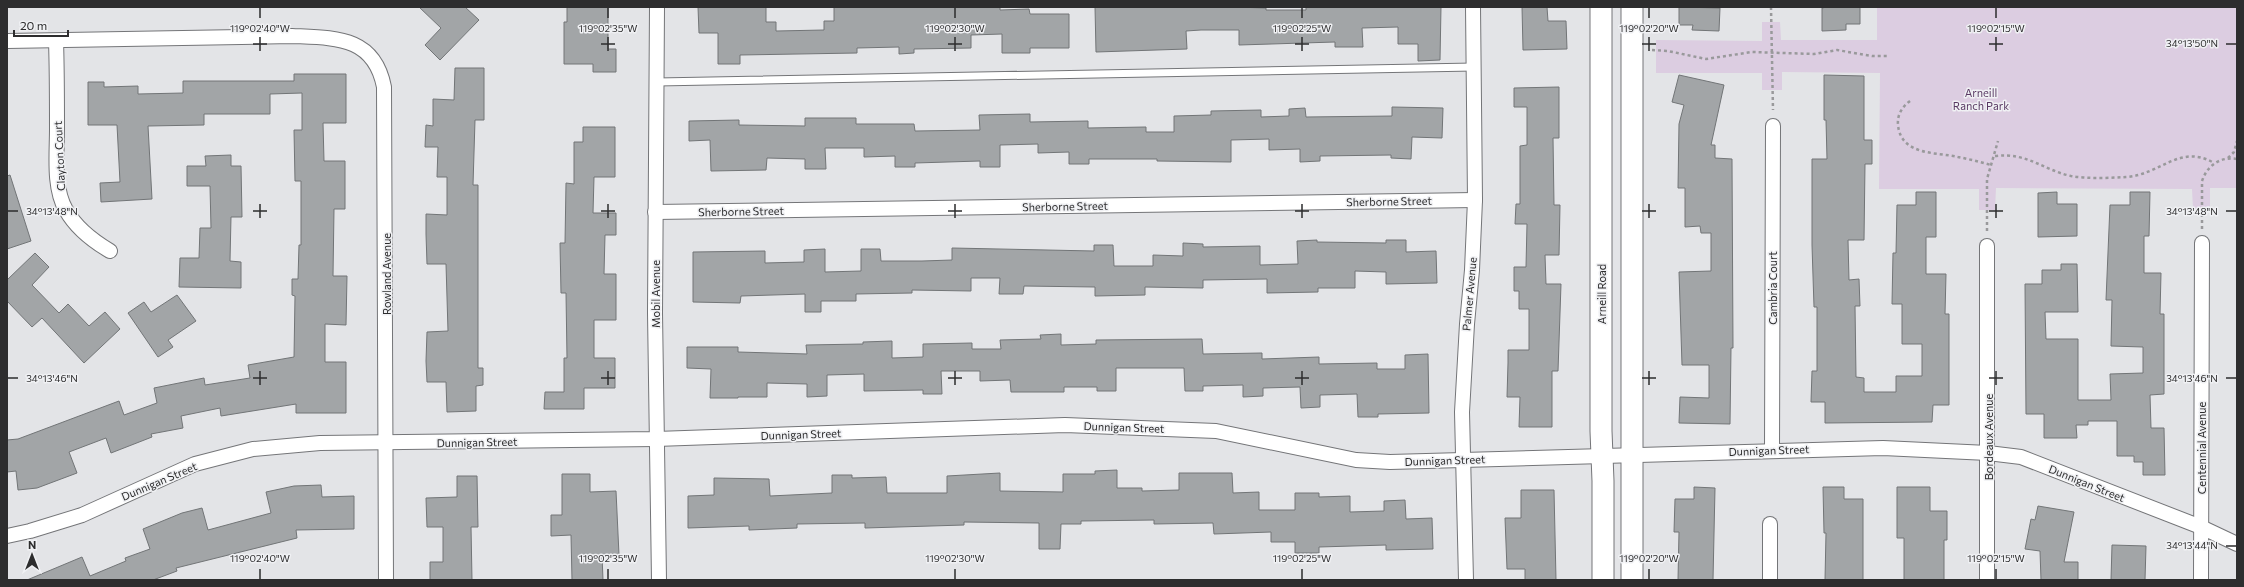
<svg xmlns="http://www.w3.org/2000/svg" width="2244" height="587" viewBox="0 0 2244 587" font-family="Commissioner,sans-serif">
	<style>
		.park { fill: #dccde1 }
		.building { fill: #a2a5a7; stroke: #727577 }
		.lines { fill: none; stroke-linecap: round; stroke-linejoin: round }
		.lane-casing { stroke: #747578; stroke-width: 9 }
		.street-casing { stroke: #747578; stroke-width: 16 }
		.secondary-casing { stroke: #747578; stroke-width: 23 }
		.path { stroke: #99999b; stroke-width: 2.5; stroke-dasharray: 3 3; stroke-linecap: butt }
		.lane { stroke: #fff; stroke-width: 7 }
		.street { stroke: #fff; stroke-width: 14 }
		.secondary { stroke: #fff; stroke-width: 21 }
		.ticks { fill: none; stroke: #2d2d2e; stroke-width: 1.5 }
		.labels { text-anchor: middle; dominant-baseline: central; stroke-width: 3; stroke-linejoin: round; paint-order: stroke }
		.park-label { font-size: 11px; fill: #593963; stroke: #f0f1f4 }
		.street-label { font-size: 11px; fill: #2d2d2e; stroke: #f0f1f4 }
		.ticks-label { font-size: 10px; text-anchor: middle; fill: #2d2d2e; stroke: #f0f1f4; stroke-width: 3; stroke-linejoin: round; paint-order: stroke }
	</style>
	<rect width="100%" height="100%" fill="#e3e4e7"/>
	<polygon class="park" points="1877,7 2237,7 2237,188 2210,188 2210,208 2193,209 2192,189 1996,188 1995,210 1979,210 1979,189 1879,189 1880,73 1782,72 1782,90 1762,90 1762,73 1656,73 1656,40 1762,41 1762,22 1780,22 1781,40 1877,40"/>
	<g class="building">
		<polygon points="419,7 465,7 479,20 440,60 425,45 441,28"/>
		<polygon points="567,7 608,7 608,49 616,49 616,72 593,72 593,64 564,64 564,22 567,22"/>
		<polygon points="698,7 766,7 766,22 776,22 776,31 824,30 824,21 834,21 834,7 1000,7 1000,10 1029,9 1030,14 1069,14 1069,48 1030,48 1030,53 1002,53 1002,34 971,35 971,48 914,49 914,53 899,54 899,47 857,48 857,53 740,55 740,64 718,64 718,33 699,33"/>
		<polygon points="1095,7 1235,7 1266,8 1266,10 1306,10 1306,7 1441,7 1440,60 1418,61 1418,44 1398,44 1398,27 1362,28 1363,47 1335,47 1335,42 1239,45 1239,30 1201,30 1186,31 1187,49 1096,52"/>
		<polygon points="1522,7 1547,7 1548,21 1566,21 1567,49 1523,50"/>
		<polygon points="1679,7 1720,8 1719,31 1692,30 1693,25 1679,25"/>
		<polygon points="1827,7 1860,7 1860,24 1846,24 1846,30 1822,31 1822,8"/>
		<polygon points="455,68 484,68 484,120 475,120 473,185 478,185 478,368 483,368 483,385 476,386 476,411 447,412 446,382 427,382 426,361 427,332 448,331 446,264 427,264 426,234 426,214 447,215 447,177 437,177 438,147 425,147 426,125 433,126 433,99 454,100"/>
		<polygon points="294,74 346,74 346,123 323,123 324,161 345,161 345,209 334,209 333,276 347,276 346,325 325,324 325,362 346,362 346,413 296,413 296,404 221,416 220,408 181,416 183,428 151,434 152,437 111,453 106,438 69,452 77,473 37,488 18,490 16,471 7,472 7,440 18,439 119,401 124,415 157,403 154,388 204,378 205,385 250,378 248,365 294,357 295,296 292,295 292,279 298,279 299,245 301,245 301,181 295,181 294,130 302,130 302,93 270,94 270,114 204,114 204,125 148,126 152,199 101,202 100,183 120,182 117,125 88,125 88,82 104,82 104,87 138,86 138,94 183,93 183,81 294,81"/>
		<polygon points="1679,75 1724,85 1711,145 1715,145 1715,158 1732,159 1733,348 1731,348 1730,424 1679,423 1680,397 1709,398 1709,365 1682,365 1679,272 1711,271 1711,233 1701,233 1700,226 1685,227 1685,188 1678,188 1679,124 1684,105 1672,102"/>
		<polygon points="1824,75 1864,76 1864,140 1872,140 1872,164 1865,164 1864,240 1848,240 1849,280 1859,279 1860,306 1855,306 1856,377 1864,378 1864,392 1896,392 1896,376 1922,376 1922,344 1902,344 1902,304 1892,304 1893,253 1896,253 1897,205 1916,205 1916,192 1936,192 1936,237 1926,237 1926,274 1946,274 1945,314 1949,314 1949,405 1933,405 1932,422 1825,423 1825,402 1811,402 1812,371 1817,371 1817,307 1814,307 1812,245 1812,159 1827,159 1826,120 1824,120"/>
		<polygon points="1559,87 1559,138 1553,138 1554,205 1560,205 1559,255 1545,255 1546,284 1561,284 1558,371 1552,371 1552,427 1519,427 1520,397 1507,397 1508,363 1508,350 1529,350 1529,309 1519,309 1519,291 1514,291 1514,267 1526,267 1527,224 1515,224 1516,204 1520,204 1520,146 1527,145 1527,107 1514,107 1514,88"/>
		<polygon points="1392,107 1443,108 1442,138 1412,137 1411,159 1391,158 1391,155 1320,156 1320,161 1300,162 1300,149 1269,150 1269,139 1231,140 1231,162 1157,161 1157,159 1089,159 1089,164 1069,164 1069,152 1038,153 1038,144 1000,145 1000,167 980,167 980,161 915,163 915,167 895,167 895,156 864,157 864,148 825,148 826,169 805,169 805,159 767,158 766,170 711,171 710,140 689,141 689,121 739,120 739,125 805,126 805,118 856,118 856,124 914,124 915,131 980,130 979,115 1030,114 1030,122 1088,121 1088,128 1146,127 1146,132 1174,132 1174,116 1211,115 1211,111 1261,110 1261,117 1289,116 1289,109 1305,108 1306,117 1392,116"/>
		<polygon points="583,127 615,127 615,177 594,177 593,213 616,213 616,235 605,235 604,274 616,274 616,320 594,320 594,358 615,358 615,388 584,388 584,409 544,409 545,392 564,392 564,358 567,358 566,293 561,293 560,243 565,243 566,183 574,184 574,142 583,142"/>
		<polygon points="231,155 231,166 241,166 242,217 231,217 230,261 241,262 241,288 179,287 180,258 199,258 200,228 211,228 210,186 187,186 187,166 206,166 205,156"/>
		<polygon points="10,175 31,241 7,249 7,176"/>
		<polygon points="2057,192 2057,204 2077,204 2077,236 2038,237 2038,193"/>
		<polygon points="2130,192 2150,192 2149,236 2144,236 2144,273 2161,273 2160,314 2164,314 2164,394 2150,395 2151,428 2164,428 2165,475 2143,475 2143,462 2134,462 2134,456 2117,456 2117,421 2088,421 2088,425 2076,425 2077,438 2044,438 2044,414 2026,414 2025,284 2042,284 2042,270 2061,270 2061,264 2077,264 2078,312 2045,312 2046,339 2078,339 2078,400 2111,400 2110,374 2143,373 2143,347 2111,346 2112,300 2106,300 2110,205 2130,205"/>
		<polygon points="1317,240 1317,242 1386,243 1386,240 1406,240 1406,252 1436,251 1437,283 1386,284 1386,272 1355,271 1355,288 1318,288 1318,292 1267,293 1267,279 1203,280 1203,288 1145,287 1145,295 1095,296 1095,287 1024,286 1023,294 999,294 1000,278 971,278 971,291 912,290 912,293 856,294 856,301 821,301 821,312 805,312 805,294 741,296 740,303 693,302 693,252 765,251 765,263 804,262 804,250 825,249 825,272 861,271 861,249 880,249 881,261 922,261 952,260 952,248 1094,251 1094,245 1113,245 1114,266 1153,266 1153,255 1183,256 1183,243 1203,244 1203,247 1260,246 1260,265 1298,264 1297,241"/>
		<polygon points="35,253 49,267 32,285 59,313 68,304 89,326 105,312 120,329 84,363 42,318 32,327 7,301 7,280"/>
		<polygon points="177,295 196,321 168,340 173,347 158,357 128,313 144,302 151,312"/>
		<polygon points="1061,334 1061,345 1096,344 1096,340 1202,339 1203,354 1262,353 1262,359 1319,357 1319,364 1377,363 1377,369 1405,369 1405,355 1428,354 1429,413 1378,414 1378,417 1358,417 1357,394 1320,395 1320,407 1301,408 1300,387 1263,388 1263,396 1243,397 1243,385 1203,386 1203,391 1185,391 1184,368 1116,368 1116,391 1097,391 1097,387 1064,387 1064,392 1011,392 1010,380 980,381 980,371 941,371 942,394 923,394 923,390 864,391 864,374 827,375 827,396 807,397 807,384 767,383 767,397 738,397 738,398 710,398 711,369 687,368 687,347 738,347 738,352 807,354 806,345 863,344 863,342 892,341 892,358 923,357 923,344 972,343 972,349 1001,349 1000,340 1041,339 1040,335"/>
		<polygon points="1117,470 1117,488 1142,488 1142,491 1179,490 1179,473 1232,473 1233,493 1259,492 1259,510 1295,510 1295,493 1319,493 1319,497 1350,496 1350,512 1384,511 1384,501 1405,500 1406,519 1432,518 1433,549 1386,550 1386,545 1319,547 1319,553 1295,553 1295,542 1271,542 1271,532 1214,534 1213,523 1154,524 1154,520 1081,521 1081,524 1061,524 1060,549 1039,549 1039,523 964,522 964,525 865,528 865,523 797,524 797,528 749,530 749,526 688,528 688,496 714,495 714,478 769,479 770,496 832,493 832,475 852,475 852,478 886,477 887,493 947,493 947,476 1000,473 1000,491 1063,492 1063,474 1095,474 1095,471"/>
		<polygon points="562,474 590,474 590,492 616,491 619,555 602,555 603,580 572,580 571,535 551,536 551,515 562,515"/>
		<polygon points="457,476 477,476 478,527 471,527 472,580 430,580 430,562 443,562 443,527 427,527 426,498 457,497"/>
		<polygon points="321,485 322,497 354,496 354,529 296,530 297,538 176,568 177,571 153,580 27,580 82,557 90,576 126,561 125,558 150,549 143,529 182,513 202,508 208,530 271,513 266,492 294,486"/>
		<polygon points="1694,487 1715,488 1713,580 1678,580 1679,532 1674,532 1675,499 1694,499"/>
		<polygon points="1823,487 1844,487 1844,499 1863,499 1863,580 1825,580 1826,533 1824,533"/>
		<polygon points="1897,487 1930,487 1930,511 1947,511 1947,540 1944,540 1944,580 1904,580 1904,538 1897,538"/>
		<polygon points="1521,490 1554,490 1556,580 1525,580 1525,569 1507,569 1505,518 1521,518"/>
		<polygon points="2038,506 2074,512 2064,562 2078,562 2078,580 2041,580 2040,551 2025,549 2031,519 2035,520"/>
		<polygon points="2112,545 2146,546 2145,580 2111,580"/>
	</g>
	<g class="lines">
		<g class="lane-casing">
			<polyline id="lane" points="657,82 1474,67"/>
		</g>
		<g class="street-casing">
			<g id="street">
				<polyline points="657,7 655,313 659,580"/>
				<path d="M7 41 292 36C335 38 374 36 384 87L386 580"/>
				<path d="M56 41C57 70 57 100 57 129 57 154 53 188 66 210 76 228 93 241 110 251"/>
				<polyline points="655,212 1475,200"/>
				<polyline points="1987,246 1987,580"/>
				<polyline points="1772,450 1773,126"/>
				<polyline points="1770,524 1770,580"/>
				<polyline points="7,536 30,531 82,515 195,464 253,449 320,443 656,439 1065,425 1216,431 1356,460 1390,462 1883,448 1988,453 2021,457 2201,527 2237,544"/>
				<polyline points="1466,580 1462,412 1467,324 1472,270 1475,200 1473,7"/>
				<polyline points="2201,580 2202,243"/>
			</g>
		</g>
		<g class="secondary-casing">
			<g id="secondary">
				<polyline points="1601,7 1601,431 1603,481 1603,580"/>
				<polyline points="1632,7 1632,580"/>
			</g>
		</g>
		<g class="path">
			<polyline points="1771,7 1773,110"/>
			<polyline points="1652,50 1668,51 1706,59 1752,52 1814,54 1837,50 1872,56 1888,56"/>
			<path d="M1910 101C1902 107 1897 115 1898 125 1901 156 1937 152 1958 157 1969 159 1980 162 1991 165"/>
			<path d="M1995 156C2027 152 2043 170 2071 176 2088 179 2108 178 2126 177 2160 175 2180 143 2214 163"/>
			<polyline points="2228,158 2234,152 2237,141"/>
			<path d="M2202 229V181C2207 166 2220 156 2237 159"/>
			<polyline points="1987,231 1987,179 1998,141"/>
		</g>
		<use href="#lane" class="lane"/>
		<use href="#street" class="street"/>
		<use href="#secondary" class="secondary"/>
	</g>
	<path class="ticks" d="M260 8V18M608 8V18M955 8V18M1302 8V18M1649 8V18M1996 8V18M260 37V51M608 37V51M955 37V51M1302 37V51M1649 37V51M1996 37V51M253 44H267M601 44H615M948 44H962M1295 44H1309M1642 44H1656M1989 44H2003M2226 44H2236M260 204V218M608 204V218M955 204V218M1302 204V218M1649 204V218M1996 204V218M8 211H18M253 211H267M601 211H615M948 211H962M1295 211H1309M1642 211H1656M1989 211H2003M2226 211H2236M260 371V385M608 371V385M955 371V385M1302 371V385M1649 371V385M1996 371V385M8 378H18M253 378H267M601 378H615M948 378H962M1295 378H1309M1642 378H1656M1989 378H2003M2226 378H2236M2226 546H2236M260 569V579M608 569V579M955 569V579M1302 569V579M1649 569V579M1996 569V579"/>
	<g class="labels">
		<g class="park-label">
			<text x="1981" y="92">Arneill<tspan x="1981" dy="13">Ranch Park</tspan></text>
		</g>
		<g class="street-label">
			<text transform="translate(59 156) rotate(-93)">Clayton Court</text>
			<text transform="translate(1389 201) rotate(-1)">Sherborne Street</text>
			<text transform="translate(1065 206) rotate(-1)">Sherborne Street</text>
			<text transform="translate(741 211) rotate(-1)">Sherborne Street</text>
			<text transform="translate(386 274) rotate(-90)">Rowland Avenue</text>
			<text transform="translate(1772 288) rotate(-90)">Cambria Court</text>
			<text transform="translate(655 294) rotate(-90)">Mobil Avenue</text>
			<text transform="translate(1469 294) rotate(-85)">Palmer Avenue</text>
			<text transform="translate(1601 294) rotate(-90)">Arneill Road</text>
			<text transform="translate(1124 427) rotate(2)">Dunnigan Street</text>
			<text transform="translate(801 434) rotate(-2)">Dunnigan Street</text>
			<text transform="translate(1988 437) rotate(-90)">Bordeaux Avenue</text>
			<text transform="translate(477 442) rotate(-1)">Dunnigan Street</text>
			<text transform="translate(2201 448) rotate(-90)">Centennial Avenue</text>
			<text transform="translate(1769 450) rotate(-2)">Dunnigan Street</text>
			<text transform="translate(1445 460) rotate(-2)">Dunnigan Street</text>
			<text transform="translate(159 481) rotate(-23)">Dunnigan Street</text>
			<text transform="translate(2087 483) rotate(22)">Dunnigan Street</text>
		</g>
	</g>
	<g class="ticks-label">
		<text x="260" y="32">119°02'40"W</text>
		<text x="608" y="32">119°02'35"W</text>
		<text x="955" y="32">119°02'30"W</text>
		<text x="1302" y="32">119°02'25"W</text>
		<text x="1649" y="32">119°02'20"W</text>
		<text x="1996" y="32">119°02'15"W</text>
		<text x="2192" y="47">34°13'50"N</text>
		<text x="52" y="215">34°13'48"N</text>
		<text x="2192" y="215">34°13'48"N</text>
		<text x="52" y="382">34°13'46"N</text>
		<text x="2192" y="382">34°13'46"N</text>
		<text x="2192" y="549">34°13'44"N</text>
		<text x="260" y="562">119°02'40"W</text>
		<text x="608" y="562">119°02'35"W</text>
		<text x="955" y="562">119°02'30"W</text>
		<text x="1302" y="562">119°02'25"W</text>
		<text x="1649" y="562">119°02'20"W</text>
		<text x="1996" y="562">119°02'15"W</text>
	</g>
	<rect width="2244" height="587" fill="none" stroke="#2d2d2e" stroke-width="16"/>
	<g transform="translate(32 555)" stroke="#f0f1f4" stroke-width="3" paint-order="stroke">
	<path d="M0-3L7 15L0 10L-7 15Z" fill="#2d2d2e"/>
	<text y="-6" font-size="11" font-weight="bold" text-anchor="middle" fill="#2d2d2e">N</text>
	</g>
	<path d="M14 30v6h54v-6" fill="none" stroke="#2d2d2e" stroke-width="2"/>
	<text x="20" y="30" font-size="12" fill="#2d2d2e" stroke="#f0f1f4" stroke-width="3" paint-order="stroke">20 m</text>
</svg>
